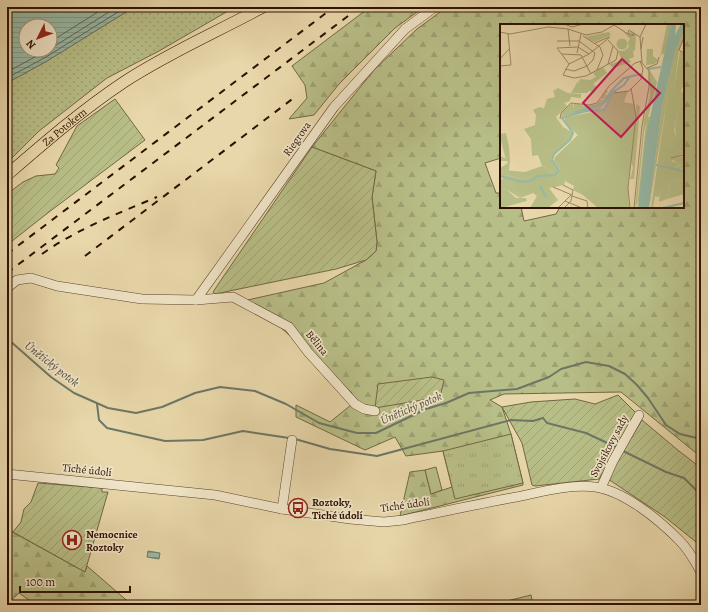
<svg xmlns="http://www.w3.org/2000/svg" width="708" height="612" viewBox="0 0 708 612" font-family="Alegreya,serif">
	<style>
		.grass { fill: url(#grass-dots); stroke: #736744 }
		.forest { fill: url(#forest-firs); stroke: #736744; fill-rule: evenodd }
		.park { fill: url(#park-tufts); stroke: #736744 }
		.garden { fill: url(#garden-furrows); stroke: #736744 }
		.pitch { fill: #b8be87; stroke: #736744 }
		.water { fill: url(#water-rules); stroke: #6d7665; fill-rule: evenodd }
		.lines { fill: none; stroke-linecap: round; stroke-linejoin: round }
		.shore { stroke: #626554; stroke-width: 1 }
		.stream { stroke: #6d7665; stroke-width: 2 }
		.minor-casing { stroke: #5c422b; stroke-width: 10 }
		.major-casing { stroke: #2e1001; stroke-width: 12 }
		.minor { stroke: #f0e5c8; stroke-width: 9 }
		.major { stroke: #e8d7aa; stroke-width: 11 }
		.rail { stroke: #2e1001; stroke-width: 2; stroke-dasharray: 7 7; stroke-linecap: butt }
		.labels { text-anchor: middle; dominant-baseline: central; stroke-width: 3.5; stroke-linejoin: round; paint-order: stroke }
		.street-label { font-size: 11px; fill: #2e1001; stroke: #f0e5c8 }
		.poi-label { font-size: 11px; font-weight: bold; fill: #2e1001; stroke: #f0e5c8; text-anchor: start }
		.water-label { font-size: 12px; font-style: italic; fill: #534c3b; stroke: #f0e5c8 }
		.inset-river { fill: none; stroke: #97baa7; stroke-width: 2 }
		.inset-road { fill: none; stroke: #9e8766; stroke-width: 1 }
		.view { fill: #c2185b; fill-opacity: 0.15; stroke: #c2185b; stroke-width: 2 }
		.inset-edge { fill: none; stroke: #2e1001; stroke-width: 2 }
	</style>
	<defs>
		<pattern id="grass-dots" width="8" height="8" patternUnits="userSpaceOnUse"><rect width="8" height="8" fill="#b8be87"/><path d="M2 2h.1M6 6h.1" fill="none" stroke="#9ea273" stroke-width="1.8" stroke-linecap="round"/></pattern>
		<pattern id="forest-firs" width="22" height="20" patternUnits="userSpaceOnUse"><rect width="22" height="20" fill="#b8be87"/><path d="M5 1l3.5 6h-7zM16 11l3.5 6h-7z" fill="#9ea273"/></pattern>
		<pattern id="park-tufts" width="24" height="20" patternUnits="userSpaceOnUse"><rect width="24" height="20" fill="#b8be87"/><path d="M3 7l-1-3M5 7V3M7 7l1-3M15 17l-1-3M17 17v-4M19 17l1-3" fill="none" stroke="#9ea273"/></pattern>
		<pattern id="garden-furrows" width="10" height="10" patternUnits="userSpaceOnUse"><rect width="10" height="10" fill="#b8be87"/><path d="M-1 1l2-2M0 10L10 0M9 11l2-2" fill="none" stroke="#9ea273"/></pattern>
		<pattern id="water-rules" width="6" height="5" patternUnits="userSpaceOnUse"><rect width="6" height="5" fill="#97baa7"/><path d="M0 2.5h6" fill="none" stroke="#829f8e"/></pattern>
	</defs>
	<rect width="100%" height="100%" fill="#e8d7aa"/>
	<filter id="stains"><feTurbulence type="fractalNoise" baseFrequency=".005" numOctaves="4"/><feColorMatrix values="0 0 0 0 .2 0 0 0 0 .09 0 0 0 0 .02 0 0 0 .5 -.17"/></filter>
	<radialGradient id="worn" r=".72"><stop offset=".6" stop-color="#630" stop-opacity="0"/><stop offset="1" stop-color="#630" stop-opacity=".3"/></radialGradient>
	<polygon class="grass" points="134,7 235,7 159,51 107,78 39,131 7,163 7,83 47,61"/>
	<g class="forest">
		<polygon points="370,7 424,7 395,28 339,84 314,115 289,119 307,98 305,85 292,66"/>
		<path d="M447 7H701V457L621 392 504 394 490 400 502 407 511 434 523 483V485L400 516 410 472 425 470 431 494 452 487 443 451 406 456 395 437 365 450 296 417V405L330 422 351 405 352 393 264 312 243 301 324 283 366 260 376 251 377 242 372 197 376 171 312 147 374 70 417 29ZM501 25H683V207H560L556 214 524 221 521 207H501V193H496L485 163 501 158Z"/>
		<polygon points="7,529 85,572 87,566 132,605 36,605 19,593 7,604"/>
		<polygon points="531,595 533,605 491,605"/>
	</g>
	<polygon class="park" points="511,434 523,483 455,499 443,451"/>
	<g class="garden">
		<polygon points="115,99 145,140 49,212 7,245 7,194 23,182 36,176 55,174 59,168 56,165 77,126"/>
		<polygon points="312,147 376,171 372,197 377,242 376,251 366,260 336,269 215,294 213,292 219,283"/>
		<polygon points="432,377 444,380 440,397 375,408 378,384"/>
		<polygon points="618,395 638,415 599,479 535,486 532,485 522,443 502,407 531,402 575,399 595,404"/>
		<polygon points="642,420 679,451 701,468 701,546 665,517 608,479 615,465"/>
		<polygon points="38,483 102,488 102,492 108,492 85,572 13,532 21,522 24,509 31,502"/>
	</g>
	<polygon class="pitch" points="436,467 442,490 431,494 425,470"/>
	<g class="water">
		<path d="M7 7H134L47 61 7 83ZM26 26H50V50H26Z"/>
		<polygon points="148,551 160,553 159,559 147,557"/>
	</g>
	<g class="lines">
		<g class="shore">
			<polyline points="50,42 106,7"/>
			<polyline points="50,49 117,7"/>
			<polyline points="7,72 48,50"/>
			<polyline points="7,78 46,57 126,7"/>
		</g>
		<g class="stream">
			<polyline points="7,339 10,341 51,377 74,393 108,408 136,413 162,407 195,393 220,387 255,391 286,404 319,423 357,433 376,433 426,409 446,403 469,393 517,389 549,377 561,369 586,362 609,366 625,374 637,385 648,398 666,425 680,434 701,439"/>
			<polyline points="97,404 99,420 107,428 165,441 203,440 243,431 289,438"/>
			<polyline points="295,439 330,449 377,456 511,420 533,421 543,418 547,423 586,433 618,448"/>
			<polyline points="621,450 666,472 684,478 701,495"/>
		</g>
		<g class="minor-casing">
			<g id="minor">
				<polyline points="7,288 17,280 31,278 57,286 142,299 196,300 233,297 289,327 308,352 355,404 364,409 375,411"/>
				<polyline points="196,300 334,107 405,29 435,7"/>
				<path d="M7 474 215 495 282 509 350 519 384 522 403 520C441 512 478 504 516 497 541 492 569 484 595 487 624 491 658 519 679 540 687 548 695 561 701 572"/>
				<polyline points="601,488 613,461 639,415"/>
				<polyline points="282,509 292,440"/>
			</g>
		</g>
		<g class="major-casing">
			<g id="major">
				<path id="s1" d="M7 175C44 143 82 110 124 82 168 53 217 32 263 7"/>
			</g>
		</g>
		<use href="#minor" class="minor"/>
		<use href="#major" class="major"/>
		<g class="rail">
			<polyline points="7,254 334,7"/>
			<path d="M42 254C77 229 117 214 157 197"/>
			<polyline points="85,256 295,97"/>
			<polyline points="7,273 360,7"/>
		</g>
	</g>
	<defs>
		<g id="bus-ring" transform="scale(1)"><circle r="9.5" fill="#f0e5c8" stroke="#8f2418" stroke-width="1.5"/><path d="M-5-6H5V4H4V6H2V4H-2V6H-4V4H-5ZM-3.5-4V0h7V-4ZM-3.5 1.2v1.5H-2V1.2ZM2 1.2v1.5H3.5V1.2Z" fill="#8f2418"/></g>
		<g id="hospital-ring" transform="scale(1)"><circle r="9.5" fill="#f0e5c8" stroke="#8f2418" stroke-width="1.5"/><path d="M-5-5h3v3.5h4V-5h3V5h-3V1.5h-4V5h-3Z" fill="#8f2418"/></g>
	</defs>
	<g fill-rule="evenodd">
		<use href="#bus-ring" x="298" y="508"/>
		<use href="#hospital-ring" x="72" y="540"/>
	</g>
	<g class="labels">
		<g class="street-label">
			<text stroke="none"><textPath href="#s1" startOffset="75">Za Potokem</textPath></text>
			<text transform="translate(297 139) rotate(-55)">Riegrova</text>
			<text transform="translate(317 343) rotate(51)">Bělina</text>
			<text transform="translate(609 446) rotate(-62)">Svojsíkovy sady</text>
			<text transform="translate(87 470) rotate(6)">Tiché údolí</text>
			<text transform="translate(405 505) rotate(-8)">Tiché údolí</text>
		</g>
		<g class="poi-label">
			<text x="312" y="502">Roztoky,<tspan x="312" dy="13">Tiché údolí</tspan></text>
			<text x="86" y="534">Nemocnice<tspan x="86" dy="13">Roztoky</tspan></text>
		</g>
		<g class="water-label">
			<text transform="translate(52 364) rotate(38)">Únětický potok</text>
			<text transform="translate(411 408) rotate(-23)">Únětický potok</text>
		</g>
	</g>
	<g transform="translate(500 24)">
		<rect width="184" height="184" fill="#e8d7aa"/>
		<path d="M167 0H171L168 16 164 31 162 29 160 34ZM183 9 184 16 179 26 174 63 169 64 167 75 149 184 162 82 176 25ZM149 45 157 58 144 108 137 179 135 184 144 96 150 71ZM78 57V60L90 66 87 69H71ZM6 109 9 123 10 136H6L0 113V110ZM42 142 54 148 34 151 25 155 0 150 4 146 25 148ZM171 155 184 158V170L167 175Z" fill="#b8be87"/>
		<path d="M121 5 132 13 134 12 129 7 136 10 135 26 133 28 134 33 129 35 131 38 113 44 109 40 122 37 118 27H124L129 23 128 18 130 15ZM180 27 184 29V58L181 68 184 69V82L182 81 179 85 174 106 176 113 169 121 184 129 171 137 181 140 175 143 184 145V158L171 155 167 175 159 178 160 168 159 173 155 172 153 183 151 184 167 75 169 64 174 63ZM103 43 107 49 93 60 97 63 94 69 78 60 80 55 90 56 96 53 93 49ZM58 64 68 69 81 70V74L71 73 70 77 64 79 67 82 56 93 63 103 74 109 71 115 54 130 52 136 58 146 56 150 60 145 54 137 55 133 78 111 65 100V94L101 86 108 78 101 74 106 65 108 68 105 70 107 71 118 64 116 68 128 67 124 78 134 80 137 92 136 82 137 80 140 83 134 155H130L133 144 131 137 128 160 129 184H98L83 171 73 166 74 162 65 157 64 161 49 164 58 176 48 184H30L37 172 33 169 20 174 7 166 0 165V156L4 154 0 153V150L25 155 36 150 54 148 42 142 38 131 32 132 31 115 24 105 35 101 36 91 33 86 39 83 44 84 47 75 55 73 53 67ZM147 93H150L142 165 137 184ZM0 132 10 136 9 147 0 148V144L8 139 7 137H0Z" fill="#b8be87"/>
		<path d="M147 25H153V32L158 36 155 40 146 41Z" fill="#b8be87"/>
		<path d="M109 8 111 11 94 18 85 13ZM101 75 107 77 101 85 61 93 62 88 71 80 73 79 74 85V79L85 82 97 80ZM180 80 184 82V129L169 121 176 113 175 103ZM184 132V145L175 143 181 141 171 135ZM0 165 7 166 16 174H26L27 177 0 184Z" fill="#b8be87"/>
		<path d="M116.5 20a5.5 5.5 0 1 1 11 0a5.5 5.5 0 1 1-11 0Z" fill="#b8be87"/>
		<path d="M171 0H176L175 11 181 0H184V7L176 25 162 82 149 184H138L146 111Z" fill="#97baa7"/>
		<path class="inset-river" d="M148 45 161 43M74 89 104 79 111 67 124 54 141 50M156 141 184 147M0 152 22 158 30 157 38 152 55 151 59 146 52 136 54 130 70 116 73 109 62 94 86 87 104 86 113 68 124 61 130 52M40 162 46 173M163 184 184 179"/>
		<path class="inset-road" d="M64 0 72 3 83 0M68 5 70 22M0 8 10 10 48 3 68 5 86 11 102 8 114 1 131 12 134 11 128 9 129 6 140 13 146 0M83 12 100 23 103 31 97 46M184 13 179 26 184 29M108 16 118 27 116 36 86 52 74 54 63 51 69 40 89 30 110 13M57 17H79L95 29 93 36 87 42 74 47 65 45M95 19 109 13M141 25 143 13M77 29 81 10M62 30 81 31 91 50M0 35 9 25M69 40 57 24 78 23 89 30M108 40 113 22M0 42 11 41 8 10M147 44 157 40 159 33M114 69 129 67 141 55 143 45 140 37M60 95 61 89 71 79 89 81 97 79 109 62 135 39 142 37M171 134 184 131M63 161 73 166 71 177 64 184M53 163 72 171M72 172 87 177 88 184M65 177 82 184M58 184 71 171M130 184 128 164 136 92 131 64M134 184 142 102 149 63V47L142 39 140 13"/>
		<path class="view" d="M122 35 160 69 121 113 83 79Z"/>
		<rect width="184" height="184" class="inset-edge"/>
	</g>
	<rect width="708" height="612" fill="none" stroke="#e8d7aa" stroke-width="24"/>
	<rect x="8" y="8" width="692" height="596" fill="none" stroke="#2e1001" stroke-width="2"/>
	<rect x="12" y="12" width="684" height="588" fill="none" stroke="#2e1001"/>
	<g transform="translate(38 38) rotate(228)"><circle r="19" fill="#f0e5c8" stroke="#a29078"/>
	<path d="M0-3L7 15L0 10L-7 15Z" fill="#8f2418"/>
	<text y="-6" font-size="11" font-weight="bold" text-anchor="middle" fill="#2e1001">N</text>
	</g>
	<path d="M20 586v6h110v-6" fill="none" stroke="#2e1001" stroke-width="2"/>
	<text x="26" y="586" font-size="12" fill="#2e1001" stroke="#f0e5c8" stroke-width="3" paint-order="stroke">100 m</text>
	<rect width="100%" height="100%" filter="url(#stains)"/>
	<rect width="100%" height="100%" fill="url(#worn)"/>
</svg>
